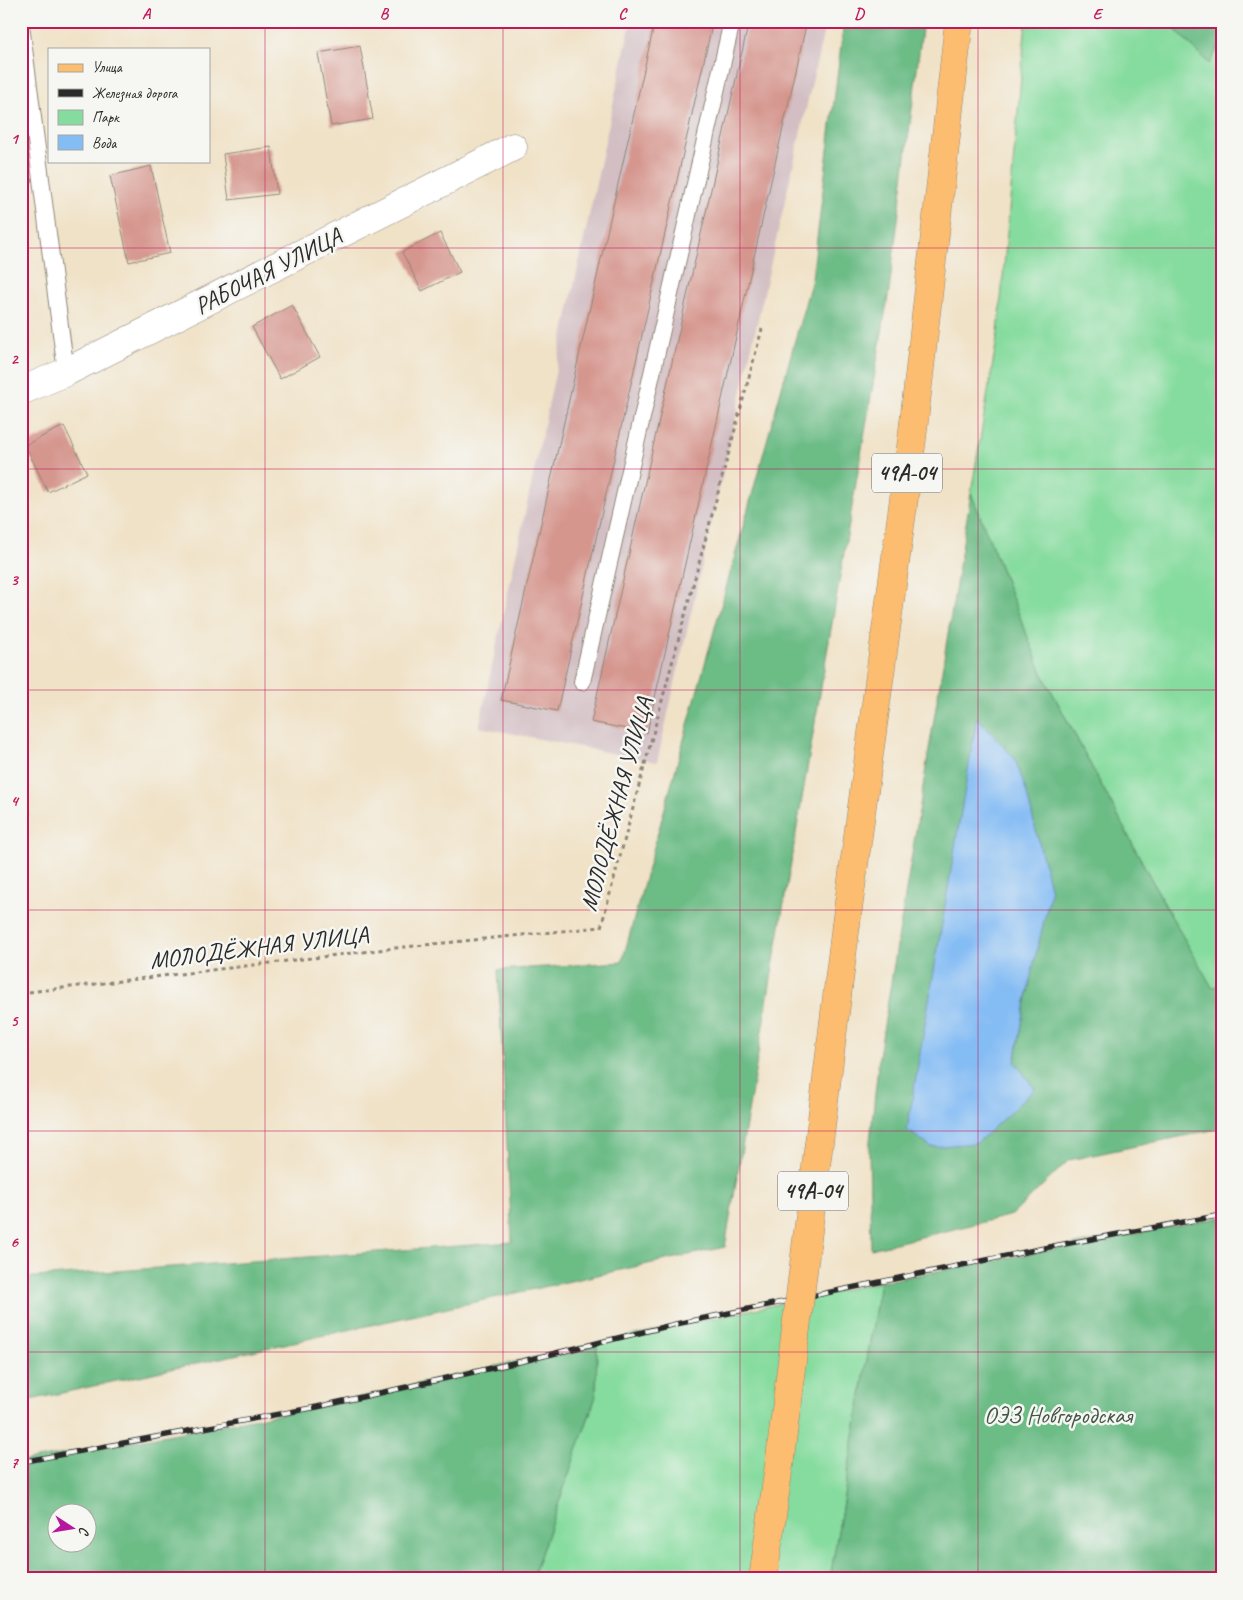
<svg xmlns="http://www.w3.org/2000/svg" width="1243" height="1600" viewBox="0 0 1243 1600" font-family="Caveat,sans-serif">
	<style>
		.industrial { fill: #d2bec3 }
		.green { fill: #86dc9f; stroke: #588465 }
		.forest { fill: #6cbc86; stroke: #4c7458; fill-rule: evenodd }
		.water { fill: #84bcf4; stroke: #587490 }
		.building { fill: #d5968e }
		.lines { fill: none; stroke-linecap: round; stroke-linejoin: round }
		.lane-casing { stroke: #8e8679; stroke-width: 18 }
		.street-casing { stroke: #8e8679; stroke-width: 29 }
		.primary-casing { stroke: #8e8679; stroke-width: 29 }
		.path { stroke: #8e8679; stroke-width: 3; stroke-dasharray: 4 4; stroke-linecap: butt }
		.lane { stroke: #fff; stroke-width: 16 }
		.street { stroke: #fff; stroke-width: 28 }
		.primary { stroke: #fcbd6f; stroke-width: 28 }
		.rail-casing { stroke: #2b2b2b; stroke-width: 5.5 }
		.rail { stroke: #f6f6f2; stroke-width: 4; stroke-dasharray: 11; stroke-linecap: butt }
		.primary-bridge-casing { stroke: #8e8679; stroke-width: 29; stroke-linecap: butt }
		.primary-bridge { stroke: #fcbd6f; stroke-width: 28 }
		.grid { fill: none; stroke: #c2185b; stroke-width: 1; stroke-opacity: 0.55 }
		.labels { text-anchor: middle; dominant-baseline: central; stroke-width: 5; stroke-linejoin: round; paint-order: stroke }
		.shield { fill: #f6f6f2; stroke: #686867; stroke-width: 1 }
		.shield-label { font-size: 22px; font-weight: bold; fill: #2b2b2b }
		.street-label { font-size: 24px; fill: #2b2b2b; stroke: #f6f6f2 }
		.park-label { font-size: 24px; fill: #425748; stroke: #f6f6f2 }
		.neatline { fill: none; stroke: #c2185b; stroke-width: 2 }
		.grid-label { font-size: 16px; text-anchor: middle; font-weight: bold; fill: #c2185b }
	</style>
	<rect width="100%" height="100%" fill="#f6f6f2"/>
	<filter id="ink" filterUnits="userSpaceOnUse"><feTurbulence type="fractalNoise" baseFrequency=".02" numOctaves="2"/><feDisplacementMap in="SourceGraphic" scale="10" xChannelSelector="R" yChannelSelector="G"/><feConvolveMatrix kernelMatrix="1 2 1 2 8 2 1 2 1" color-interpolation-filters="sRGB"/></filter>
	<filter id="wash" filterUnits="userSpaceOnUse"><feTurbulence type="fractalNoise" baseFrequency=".0096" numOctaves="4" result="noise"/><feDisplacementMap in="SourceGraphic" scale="20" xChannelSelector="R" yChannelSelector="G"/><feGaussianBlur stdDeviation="1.12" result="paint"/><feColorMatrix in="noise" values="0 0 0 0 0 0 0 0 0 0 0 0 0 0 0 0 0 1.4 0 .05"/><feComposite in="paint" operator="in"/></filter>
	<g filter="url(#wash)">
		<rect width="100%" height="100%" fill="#f0e2c7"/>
		<polygon class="industrial" points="631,21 826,21 657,762 479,727"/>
		<g class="green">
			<polygon points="1026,21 1167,21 1209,64 1222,41 1222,985 1212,988 1166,907 1042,673 971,493 998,333"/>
			<polygon points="880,1282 830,1579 532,1579 596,1396 597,1343"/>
		</g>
		<g class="forest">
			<polygon points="844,21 923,21 889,291 725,1247 21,1402 21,1278 512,1242 498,970 622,962 812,279"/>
			<polygon points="1167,21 1222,21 1222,41 1209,64"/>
			<path d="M971 493 1042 673 1166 907 1212 987 1222 985V1128L1069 1160 1012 1215 871 1249 869 1151 879 1056ZM1026 790 1030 980 1015 1062Z"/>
			<polygon points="1222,1217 1222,1579 830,1579 880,1282"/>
			<path d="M597 1343 596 1396 532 1579H21V1462L317 1407ZM88 1512V1542H58V1512Z"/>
		</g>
		<polygon class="water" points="977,717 1015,759 1026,790 1051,891 1030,980 1015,1062 1035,1089 977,1143 931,1147 907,1130"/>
		<g id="blocks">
			<g class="building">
				<polygon points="655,21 713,21 557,711 501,700"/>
				<polygon points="749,21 807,21 647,733 591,722"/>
				<polygon points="360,46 373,119 331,126 318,53"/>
				<polygon points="271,147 277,194 229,200 223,154"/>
				<polygon points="151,166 170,253 129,262 110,176"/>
				<polygon points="440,233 460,272 422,291 402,252"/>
				<polygon points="292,305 320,357 280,379 252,327"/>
				<polygon points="64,426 87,473 48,492 25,445"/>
			</g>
		</g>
	</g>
	<g filter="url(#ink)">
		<use href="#blocks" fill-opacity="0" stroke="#8e8679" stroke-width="1"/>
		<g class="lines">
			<g class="lane-casing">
				<g id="lane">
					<polyline points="21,25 66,372"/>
					<polyline points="582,682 732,21"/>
				</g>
			</g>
			<g class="street-casing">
				<polyline id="street" points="21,391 66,372 513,147"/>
			</g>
			<g class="primary-casing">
				<g id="primary">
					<polyline points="846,924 912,439 959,21"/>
					<polyline points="763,1579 780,1458"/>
				</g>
			</g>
			<polyline class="path" points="21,993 395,948 601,927 762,329"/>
			<use href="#lane" class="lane"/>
			<use href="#street" class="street"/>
			<use href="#primary" class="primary"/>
			<g class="rail-casing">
				<polyline id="rail" points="21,1462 317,1407 523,1361 676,1324 1059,1245 1222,1215"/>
			</g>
			<use href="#rail" class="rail"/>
			<g class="primary-bridge-casing">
				<polyline id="primary-bridge" points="780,1458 846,924"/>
			</g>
			<use href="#primary-bridge" class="primary-bridge"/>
		</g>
	</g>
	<path class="grid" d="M265 21V1579M503 21V1579M740 21V1579M978 21V1579M21 248H1222M21 469H1222M21 690H1222M21 910H1222M21 1131H1222M21 1352H1222"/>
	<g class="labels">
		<g class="shield">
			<rect x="872" y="453.5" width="70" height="39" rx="4"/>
			<rect x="778" y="1171.5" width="70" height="39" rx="4"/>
		</g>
		<g class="shield-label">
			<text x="907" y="473">49А-04</text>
			<text x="813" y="1191">49А-04</text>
		</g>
		<g class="street-label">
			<text transform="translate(268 271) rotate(-27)">РАБОЧАЯ УЛИЦА</text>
			<text transform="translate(616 804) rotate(-75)">МОЛОДЁЖНАЯ УЛИЦА</text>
			<text transform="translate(259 947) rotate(-7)">МОЛОДЁЖНАЯ УЛИЦА</text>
		</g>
		<g class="park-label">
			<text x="1058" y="1415">ОЭЗ Новгородская</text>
		</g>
	</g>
	<rect width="1243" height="1600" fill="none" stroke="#f6f6f2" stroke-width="55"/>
	<rect x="48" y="48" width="162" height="115" fill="#f6f6f2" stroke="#a5a5a2"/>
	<rect x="58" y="64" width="25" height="8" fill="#fcbd6f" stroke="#a5a5a2"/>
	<text x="92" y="72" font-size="15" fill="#2b2b2b">Улица</text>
	<rect x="58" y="89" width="25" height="8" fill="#2b2b2b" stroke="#a5a5a2"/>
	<text x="92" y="98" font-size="15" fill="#2b2b2b">Железная дорога</text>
	<rect x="58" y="110" width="25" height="15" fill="#86dc9f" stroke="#a5a5a2"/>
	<text x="92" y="122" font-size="15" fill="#2b2b2b">Парк</text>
	<rect x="58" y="135" width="25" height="15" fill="#84bcf4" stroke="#a5a5a2"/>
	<text x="92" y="148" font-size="15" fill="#2b2b2b">Вода</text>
	<g transform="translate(72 1528) rotate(102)"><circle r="24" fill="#f6f6f2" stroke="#a5a5a2"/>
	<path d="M0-4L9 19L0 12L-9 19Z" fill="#b5179e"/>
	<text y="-8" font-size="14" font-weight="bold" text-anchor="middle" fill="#2b2b2b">С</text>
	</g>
	<rect x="28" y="28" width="1188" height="1544" class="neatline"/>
	<g class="grid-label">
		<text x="146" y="19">A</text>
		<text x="384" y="19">B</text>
		<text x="622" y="19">C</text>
		<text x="859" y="19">D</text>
		<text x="1097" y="19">E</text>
		<text x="14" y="144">1</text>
		<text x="14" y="364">2</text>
		<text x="14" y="585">3</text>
		<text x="14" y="806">4</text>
		<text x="14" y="1026">5</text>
		<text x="14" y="1247">6</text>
		<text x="14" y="1468">7</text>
	</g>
</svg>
